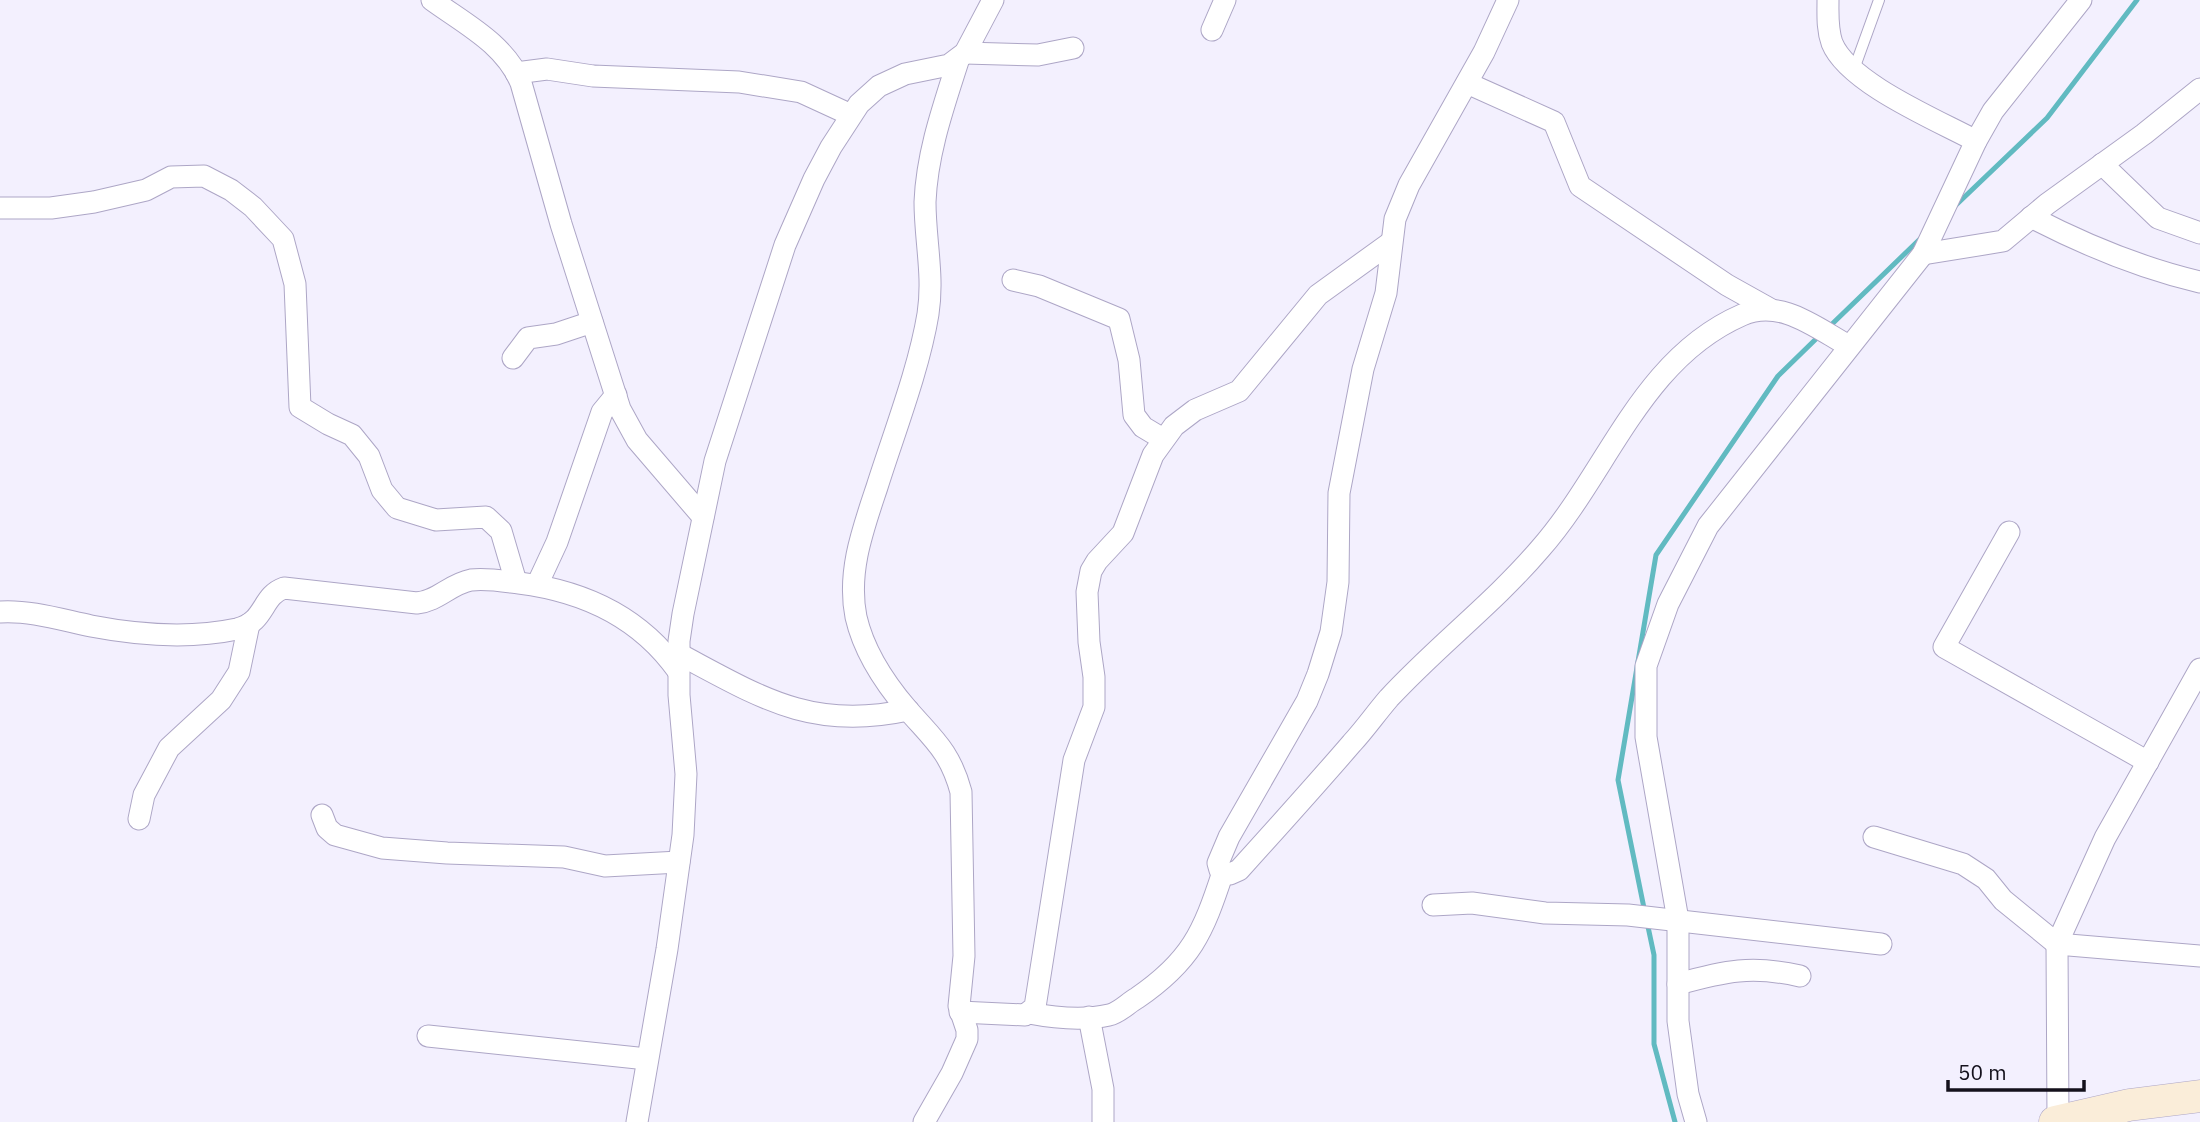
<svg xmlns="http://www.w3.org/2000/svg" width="2200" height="1122" viewBox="0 0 2200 1122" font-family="'IBM Plex Sans',sans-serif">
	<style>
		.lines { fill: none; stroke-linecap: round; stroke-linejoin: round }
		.stream { stroke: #61bac1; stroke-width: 5 }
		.lane-casing { stroke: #ada6c6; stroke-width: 12 }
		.street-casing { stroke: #ada6c6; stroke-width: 23 }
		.secondary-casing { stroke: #ada6c6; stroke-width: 33 }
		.lane { stroke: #fff; stroke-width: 10 }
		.street { stroke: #fff; stroke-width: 21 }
		.secondary { stroke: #faedd9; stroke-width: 32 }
	</style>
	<rect width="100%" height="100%" fill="#f3f0fe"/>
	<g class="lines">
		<g class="stream">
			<polyline points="1955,206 2047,118 2137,0"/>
			<polyline points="1829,327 1920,239"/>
			<polyline points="1645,913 1618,780 1656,555 1778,376 1819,336"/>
			<polyline points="1647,922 1654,955 1654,1044 1675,1122"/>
		</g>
		<g class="lane-casing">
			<polyline id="lane" points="1853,72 1879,0"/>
		</g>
		<g class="street-casing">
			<g id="street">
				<path d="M432 0C465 24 505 44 521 83L561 224 620 409 637 440 703 517"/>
				<path d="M1508 0 1484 52 1409 185 1395 219 1386 293 1363 369 1339 493 1338 582 1331 632 1318 674 1307 701 1229 837 1218 863 1220 870 1230 874 1239 870C1277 828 1315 786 1352 743 1365 729 1376 713 1389 698 1437 646 1494 603 1540 549 1608 472 1641 359 1742 315 1781 298 1816 328 1849 346"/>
				<path d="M1828 0C1828 15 1827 29 1832 43 1848 83 1937 120 1976 141"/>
				<polyline points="1212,30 1225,0"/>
				<polyline points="965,53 1038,55 1073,48"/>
				<polyline points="516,73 547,69 593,76 739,82 801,92 851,115"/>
				<polyline points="1467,83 1554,122 1580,186 1727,285 1770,309"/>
				<polyline points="2102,164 2158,218 2200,233"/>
				<polyline points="0,208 51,208 94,202 146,190 171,177 204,176 231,190 253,207 283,239 295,284 300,407 328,424 352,435 369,456 382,490 397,508 436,520 486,517 501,531 516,582"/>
				<path d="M2031 217C2085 245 2140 268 2200 282"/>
				<polyline points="1923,254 2003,241 2047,204 2144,134 2200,89"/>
				<polyline points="1013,280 1039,286 1119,319 1129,360 1134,415 1143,427 1163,439"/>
				<polyline points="513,358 528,338 556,334 592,322"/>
				<polyline points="2009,532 1944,647 2148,762"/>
				<polyline points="537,585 557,542 602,412 616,395"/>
				<path d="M0 612C30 610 62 620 91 626 138 635 190 639 237 629 266 622 261 596 284 588L417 603C438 601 450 584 471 580 486 578 503 581 519 583 583 591 640 617 678 671"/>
				<path d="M679 654C760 697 811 731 908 710"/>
				<polyline points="322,815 327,828 335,835 382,848 447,853 564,857 605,866 679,862"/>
				<polyline points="139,819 144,795 169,748 221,700 239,672 249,624"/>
				<polyline points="1874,837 1963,864 1986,879 2003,900 2057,944 2200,956"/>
				<polyline points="1433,905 1472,903 1545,913 1628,915 1881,944"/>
				<path d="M1678 984C1725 971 1752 965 1800 976"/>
				<polyline points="960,1012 1025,1015 1035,1007 1074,760 1094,707 1094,677 1089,642 1087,592 1091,571 1097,561 1123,533 1153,455 1174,426 1195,410 1239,391 1318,295 1390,243"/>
				<path d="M1029 1013C1055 1018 1083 1021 1109 1015 1119 1013 1128 1003 1137 998 1191 961 1203 933 1223 872"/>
				<polyline points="1089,1017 1103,1089 1103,1122"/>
				<polyline points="428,1036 647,1059"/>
				<polyline points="2058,1121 2057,944 2105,838 2200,669"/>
				<polyline points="637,1122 667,949 683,835 686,774 679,695 679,641 683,614 715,461 785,245 814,179 831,147 859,104 879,86 905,74 949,65 965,53 993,0"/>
				<path d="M924 1122 952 1073 967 1039V1030L959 1006 964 956 961 792C950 751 933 739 907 709 884 682 864 652 856 617 847 572 863 529 877 487 894 433 919 369 928 314 934 276 925 240 925 202 927 152 944 105 959 58"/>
				<polyline points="1696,1122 1688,1094 1678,1021 1678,920 1646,737 1646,666 1668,604 1708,526 1923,254 1976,141 1993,111 2081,0"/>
			</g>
		</g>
		<g class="secondary-casing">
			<polyline id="secondary" points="2055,1122 2129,1105 2200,1096"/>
		</g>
		<use href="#lane" class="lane"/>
		<use href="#street" class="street"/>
		<use href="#secondary" class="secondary"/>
	</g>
	<path d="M1948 1080v10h136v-10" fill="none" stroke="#14111c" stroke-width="3.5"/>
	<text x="1958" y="1080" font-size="21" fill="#14111c" stroke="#f3f0fe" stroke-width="5" paint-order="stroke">50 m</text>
</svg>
